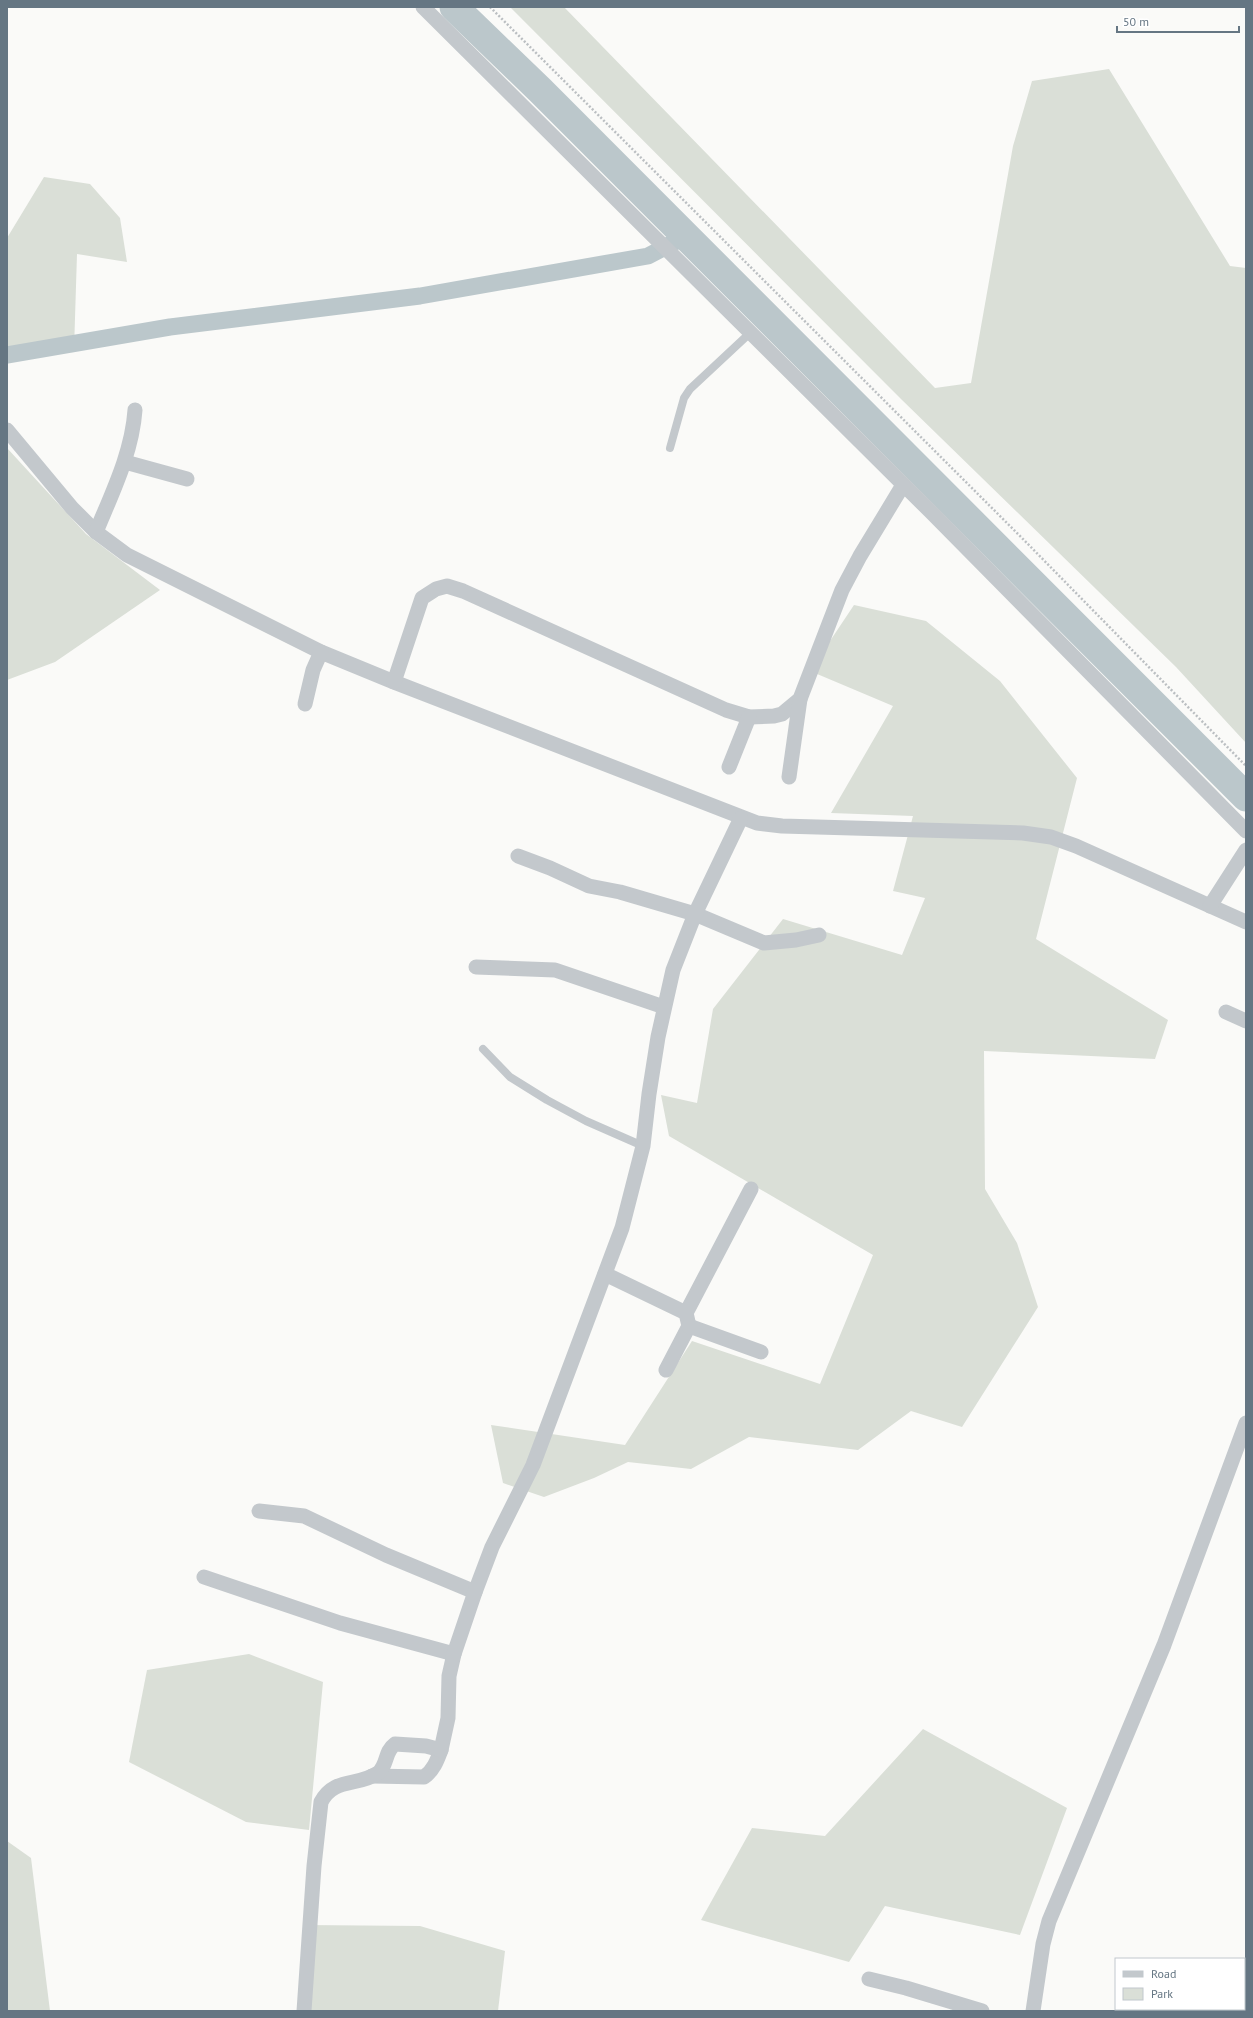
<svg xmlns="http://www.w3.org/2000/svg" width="1253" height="2018" viewBox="0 0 1253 2018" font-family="'PT Sans',sans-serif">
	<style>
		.green { fill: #dadfd7 }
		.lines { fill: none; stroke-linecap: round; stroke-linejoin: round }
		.canal { stroke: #bbc7cb; stroke-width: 17 }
		.river { stroke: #bbc7cb; stroke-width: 29 }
		.path { stroke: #bbbfc2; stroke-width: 2.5; stroke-dasharray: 2 2; stroke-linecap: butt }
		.lane { stroke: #c3c8cc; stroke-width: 8 }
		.street { stroke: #c3c8cc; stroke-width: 15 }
	</style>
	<rect width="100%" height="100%" fill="#fafaf8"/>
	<g class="green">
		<polygon points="510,7 564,7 935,388 971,383 1013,146 1032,81 1109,69 1230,266 1246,268 1246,743 1176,667 901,399"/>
		<polygon points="44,177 90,184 120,218 127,262 77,254 74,350 7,358 7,238"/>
		<polygon points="7,448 86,534 160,590 55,662 7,680"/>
		<polygon points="854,605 926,621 1000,681 1077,778 1036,939 1168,1020 1155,1059 984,1051 985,1189 1017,1243 1038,1307 962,1427 911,1411 858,1450 749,1437 691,1469 628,1462 594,1478 544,1497 503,1483 491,1425 625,1445 692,1341 820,1384 873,1255 669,1136 661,1095 697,1103 713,1009 783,919 902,955 925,898 893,891 913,816 831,813 893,706 810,671"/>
		<polygon points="249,1654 323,1682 309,1830 246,1822 129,1762 147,1670"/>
		<polygon points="923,1729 1067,1808 1020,1935 885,1906 849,1962 701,1920 752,1828 825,1836"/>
		<polygon points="7,1841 31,1858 50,2011 7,2011"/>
		<polygon points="306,1925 420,1926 505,1951 498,2011 298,2011"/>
	</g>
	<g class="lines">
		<polyline class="canal" points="7,355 170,327 420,296 648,256 686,236"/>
		<polyline class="river" points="454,7 540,90 1246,797"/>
		<polyline class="path" points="490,7 1021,537 1246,766"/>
		<g class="lane">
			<polyline points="670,448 684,398 690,389 750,333"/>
			<polyline points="483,1049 510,1077 547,1100 586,1121 643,1146"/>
		</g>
		<g class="street">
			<polyline points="423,7 931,512 1246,831"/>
			<polyline points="7,430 72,508 96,532 127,555 321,652 394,682 757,823 782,826 1023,833 1051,837 1076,846 1246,922"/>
			<polyline points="125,462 187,479"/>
			<path d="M96 532C112 493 132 453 135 410"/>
			<polyline points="394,682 422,598 436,589 447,586 463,591 726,710 749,717 774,716 782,714 800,699 842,590 860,556 903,485"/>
			<polyline points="305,704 313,670 321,652"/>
			<polyline points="729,767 749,717"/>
			<polyline points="789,777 800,699"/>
			<polyline points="518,856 550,868 589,886 620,892 695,914 764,943 796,940 819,935"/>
			<polyline points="1210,906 1246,850"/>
			<polyline points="476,967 555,970 664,1007"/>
			<polyline points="1226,1012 1246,1021"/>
			<polyline points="605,1274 686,1313 689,1326 666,1370"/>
			<polyline points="686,1313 751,1189"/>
			<polyline points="689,1326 761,1352"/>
			<polyline points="259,1511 304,1516 386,1555 475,1592"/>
			<polyline points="204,1577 340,1623 454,1654"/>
			<path d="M372 1776 424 1777C433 1771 437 1761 441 1750"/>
			<polyline points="869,1979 906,1988 982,2011"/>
			<path d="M304 2011 314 1866 321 1802C334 1777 357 1787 378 1773 388 1765 384 1752 395 1744L426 1746 441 1750 448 1718 449 1676 454 1654 475 1592 492 1547 533 1465 622 1228 643 1146 649 1094 658 1037 673 970 695 914 741 818"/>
			<polyline points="1033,2011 1043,1944 1049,1921 1164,1645 1246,1423"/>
		</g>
	</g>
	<rect width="1253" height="2018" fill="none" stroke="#657683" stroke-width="16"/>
	<rect x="1115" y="1958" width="130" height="52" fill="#ffffff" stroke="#c1c8cd"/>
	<rect x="1123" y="1971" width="20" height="6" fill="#c3c8cc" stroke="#c1c8cd"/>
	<text x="1151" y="1978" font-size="12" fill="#657683">Road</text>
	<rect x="1123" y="1988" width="20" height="12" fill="#dadfd7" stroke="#c1c8cd"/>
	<text x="1151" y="1998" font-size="12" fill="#657683">Park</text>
	<path d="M1117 26v6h122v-6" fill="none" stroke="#657683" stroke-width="2"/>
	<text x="1123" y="26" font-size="12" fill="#657683" stroke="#ffffff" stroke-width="3" paint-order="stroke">50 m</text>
</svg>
